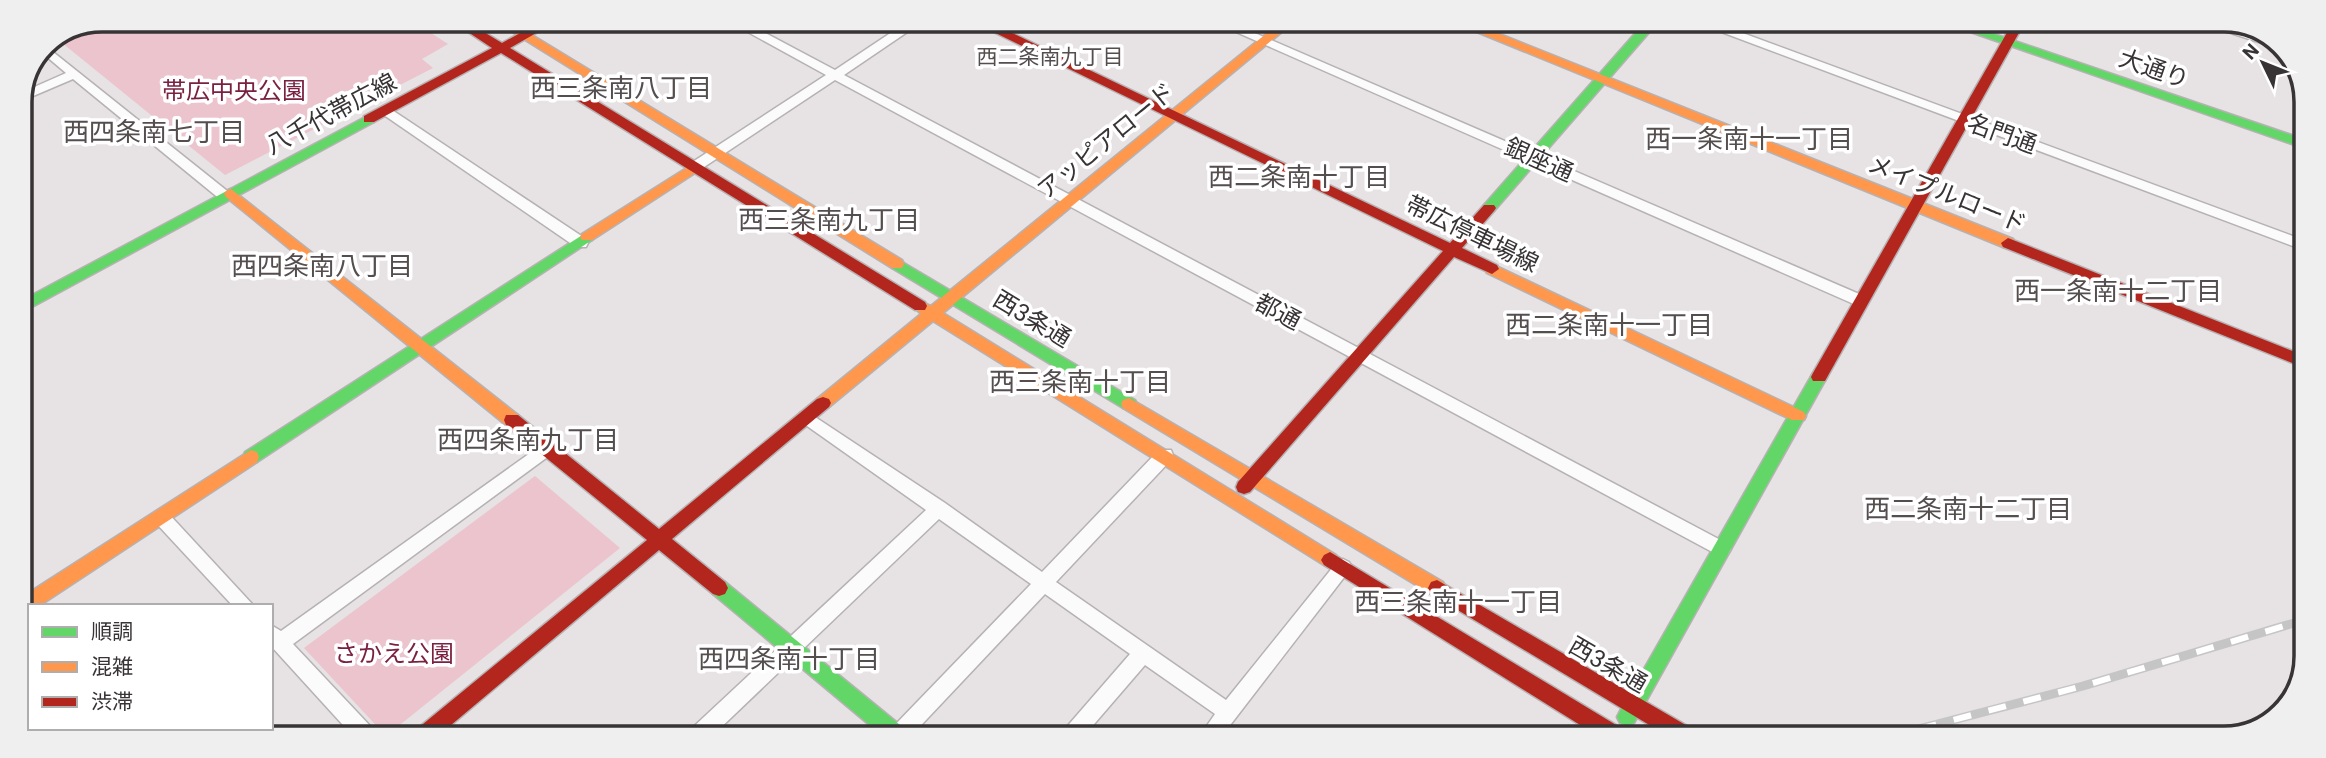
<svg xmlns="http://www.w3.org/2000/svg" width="2326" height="758" viewBox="0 0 2326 758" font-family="Roboto,'Noto Sans JP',sans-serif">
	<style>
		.green { fill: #ebc4ce }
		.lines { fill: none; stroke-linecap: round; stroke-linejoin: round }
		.street-casing { stroke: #b6b2b3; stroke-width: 3 }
		.fast-casing { stroke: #b6b2b3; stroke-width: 3 }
		.slow-casing { stroke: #b6b2b3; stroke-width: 3 }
		.jam-casing { stroke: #b6b2b3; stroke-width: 3 }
		.street { fill: #fbfbfb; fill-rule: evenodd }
		.fast { fill: #63d668; fill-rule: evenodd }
		.slow { fill: #ff974d; fill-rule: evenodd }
		.jam { fill: #b3261e; fill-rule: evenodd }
		.rail-casing { stroke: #c6c5c5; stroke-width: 9 }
		.rail { stroke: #fff; stroke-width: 6; stroke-dasharray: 18; stroke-linecap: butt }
		.labels { text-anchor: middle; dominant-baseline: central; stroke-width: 7; stroke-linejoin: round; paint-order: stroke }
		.far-neighbourhood-label { font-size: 21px; fill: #554e4f; stroke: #fff }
		.street-label { font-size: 24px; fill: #383435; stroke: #fff }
		.park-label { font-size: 24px; fill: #7a2141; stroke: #fff }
		.neighbourhood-label { font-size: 26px; fill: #554e4f; stroke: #fff }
		.rim { fill: none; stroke: #383435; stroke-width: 3.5 }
	</style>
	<rect width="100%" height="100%" fill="#e7e2e3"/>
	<g class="green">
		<polygon points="101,19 411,20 448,44 422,59 433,68 225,175 56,38"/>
		<polygon points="535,476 620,548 386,736 304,648"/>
	</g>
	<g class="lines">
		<g class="street-casing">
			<g id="street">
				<polygon points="726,20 741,20 835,70 910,20 925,20 844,75 1728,544 1731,549 1728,554 1722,556 1716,554 835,80 698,171 688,171 686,168 688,165 826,75"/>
				<polygon points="1211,21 1227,21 1866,297 1868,301 1866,305 1856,305"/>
				<polygon points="1692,21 1710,21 2306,241 2306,251"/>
				<polygon points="2197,22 2216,22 2279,42 2287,47 2289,52"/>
				<polygon points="43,44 231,194 233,197 231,200 221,200 73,79 19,102 23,92 66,73 40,51"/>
				<polygon points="386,106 586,239 588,243 586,247 576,247 381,113 380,110"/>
				<polygon points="806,411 945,503 1042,572 1159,450 1171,450 1173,455 1171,460 1056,582 1226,700 1337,562 1343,559 1349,562 1352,567 1221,737 1199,737 1215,714 1145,665 1083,737 1061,737 1064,730 1130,654 1045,594 910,737 889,737 891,729 1031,584 939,519 711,737 687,737 690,730 926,510 800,421 798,417 800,413"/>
				<polygon points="547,441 553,443 555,448 553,453 293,644 373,729 376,736 353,736 271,646 271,625 281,631"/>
				<polygon points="161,510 167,512 254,606 233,606 155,522 152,517 155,512"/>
			</g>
		</g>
		<g class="fast-casing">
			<g id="fast">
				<polygon points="1646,21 1659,21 1494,211 1484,211 1482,208 1484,205"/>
				<polygon points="1942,22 1959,22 2306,140 2306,149"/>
				<polygon points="369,115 374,116 374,122 19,314 19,302"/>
				<polygon points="587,232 594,237 592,240 257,462 245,462 243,457 245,452"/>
				<polygon points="897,259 1135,400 1137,404 1135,408 1123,408 892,268 890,264 892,260"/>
				<polygon points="1819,371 1825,373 1827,377 1634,723 1627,726 1620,723 1617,717 1620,711 1813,373"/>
				<polygon points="719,580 725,582 906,730 909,737 884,737 713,594 710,588 713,582"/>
				<polygon points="21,600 27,602 30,607 30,664 19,657"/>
				<polygon points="78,728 100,728 104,736 82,736"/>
			</g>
		</g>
		<g class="slow-casing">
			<g id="slow">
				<polygon points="493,20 507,20 902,260 904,264 902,268 892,268"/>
				<polygon points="1282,21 1295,21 943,313 1336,555 1339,560 1336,565 1330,568 1324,565 933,321 829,407 817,407 815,403 817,399 921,314 913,306 915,302 920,301 931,306"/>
				<polygon points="1450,21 1467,21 2013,239 2015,243 2008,248 2003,247"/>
				<polygon points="693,164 700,168 698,171 592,240 582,240 580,237 582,234"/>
				<polygon points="231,189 518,415 520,420 518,425 506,425 226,197 224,194 226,191"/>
				<polygon points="1492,264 1804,412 1806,416 1804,420 1792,420 1487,273 1485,269"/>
				<polygon points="1129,398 1443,582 1446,588 1443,594 1437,596 1431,594 1123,408 1121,404 1123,400"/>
				<polygon points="251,450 257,452 259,457 257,462 39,606 30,606 30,612 19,617 19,599"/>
				<polygon points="140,728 162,728 166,736 144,736"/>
			</g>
		</g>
		<g class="jam-casing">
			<g id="jam">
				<polygon points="450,20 464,20 502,43 544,20 559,20 510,48 925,302 927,306 925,310 915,310 501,53 374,122 364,122 364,116 492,48"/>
				<polygon points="969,20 985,20 1450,243 1484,205 1494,205 1496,208 1494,211 1462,248 1497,265 1499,269 1492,274 1454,257 1250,492 1244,494 1238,492 1236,487 1238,482 1443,251"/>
				<polygon points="2013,22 2025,22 1825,381 1813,381 1811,377 1813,373"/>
				<polygon points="2008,238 2305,356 2305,368 2003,247 2001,243"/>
				<polygon points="823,397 829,399 831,403 829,407 672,539 725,582 728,588 725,594 719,596 713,594 659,550 438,736 414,736 417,729 647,540 506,425 504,420 506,415 518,415 659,529 817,399"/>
				<polygon points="1330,552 1626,731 1629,738 1601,738 1324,565 1321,560 1324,555"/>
				<polygon points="1437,580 1696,731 1699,738 1671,738 1431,594 1428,588 1431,582"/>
			</g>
		</g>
		<use href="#street" class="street"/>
		<use href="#fast" class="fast"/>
		<use href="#slow" class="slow"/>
		<use href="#jam" class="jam"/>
		<g class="rail-casing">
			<polyline id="rail" points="1884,738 2083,686 2304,620"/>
		</g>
		<use href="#rail" class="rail"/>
	</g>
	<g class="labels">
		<g class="far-neighbourhood-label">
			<text x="1050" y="57">西二条南九丁目</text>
		</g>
		<g class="street-label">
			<text transform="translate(2154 69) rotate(19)">大通り</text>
			<text transform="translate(331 114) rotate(-28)">八千代帯広線</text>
			<text transform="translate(2002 134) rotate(20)">名門通</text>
			<text transform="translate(1106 141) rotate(-39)">アッピアロード</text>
			<text transform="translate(1539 160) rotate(24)">銀座通</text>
			<text transform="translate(1947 194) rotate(22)">メイプルロード</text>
			<text transform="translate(1472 234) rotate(26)">帯広停車場線</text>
			<text transform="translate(1278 312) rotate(28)">都通</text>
			<text transform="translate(1032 319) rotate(31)">西3条通</text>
			<text transform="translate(1608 665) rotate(30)">西3条通</text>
		</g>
		<g class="park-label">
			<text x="234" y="91">帯広中央公園</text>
			<text x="394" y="654">さかえ公園</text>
		</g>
		<g class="neighbourhood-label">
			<text x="621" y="88">西三条南八丁目</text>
			<text x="154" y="132">西四条南七丁目</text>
			<text x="1749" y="139">西一条南十一丁目</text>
			<text x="1299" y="177">西二条南十丁目</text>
			<text x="829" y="220">西三条南九丁目</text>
			<text x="322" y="266">西四条南八丁目</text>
			<text x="2118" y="291">西一条南十二丁目</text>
			<text x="1609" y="325">西二条南十一丁目</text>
			<text x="1080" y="382">西三条南十丁目</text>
			<text x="528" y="440">西四条南九丁目</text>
			<text x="1968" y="509">西二条南十二丁目</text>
			<text x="1458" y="602">西三条南十一丁目</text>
			<text x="789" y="659">西四条南十丁目</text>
		</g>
	</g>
	<path d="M0 0H2326V758H0ZM102 32H2224A70 70 0 0 1 2294 102V656A70 70 0 0 1 2224 726H102A70 70 0 0 1 32 656V102A70 70 0 0 1 102 32Z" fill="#efefef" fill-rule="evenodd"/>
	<path class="rim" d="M102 32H2224A70 70 0 0 1 2294 102V656A70 70 0 0 1 2224 726H102A70 70 0 0 1 32 656V102A70 70 0 0 1 102 32Z"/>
	<rect x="28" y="604" width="245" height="126" fill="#ffffff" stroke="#afaeae" stroke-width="2"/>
	<rect x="42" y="627" width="35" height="10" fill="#63d668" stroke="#afaeae" stroke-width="2"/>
	<text x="91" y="639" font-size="21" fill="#383435">順調</text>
	<rect x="42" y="662" width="35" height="10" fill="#ff974d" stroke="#afaeae" stroke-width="2"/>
	<text x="91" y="674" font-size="21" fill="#383435">混雑</text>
	<rect x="42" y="697" width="35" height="10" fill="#b3261e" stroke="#afaeae" stroke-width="2"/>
	<text x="91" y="709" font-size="21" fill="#383435">渋滞</text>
	<g transform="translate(2263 63) rotate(313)" stroke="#ffffff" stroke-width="5" paint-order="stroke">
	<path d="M0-5L12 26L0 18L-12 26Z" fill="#383435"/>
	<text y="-10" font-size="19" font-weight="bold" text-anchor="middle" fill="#383435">N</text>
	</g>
</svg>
